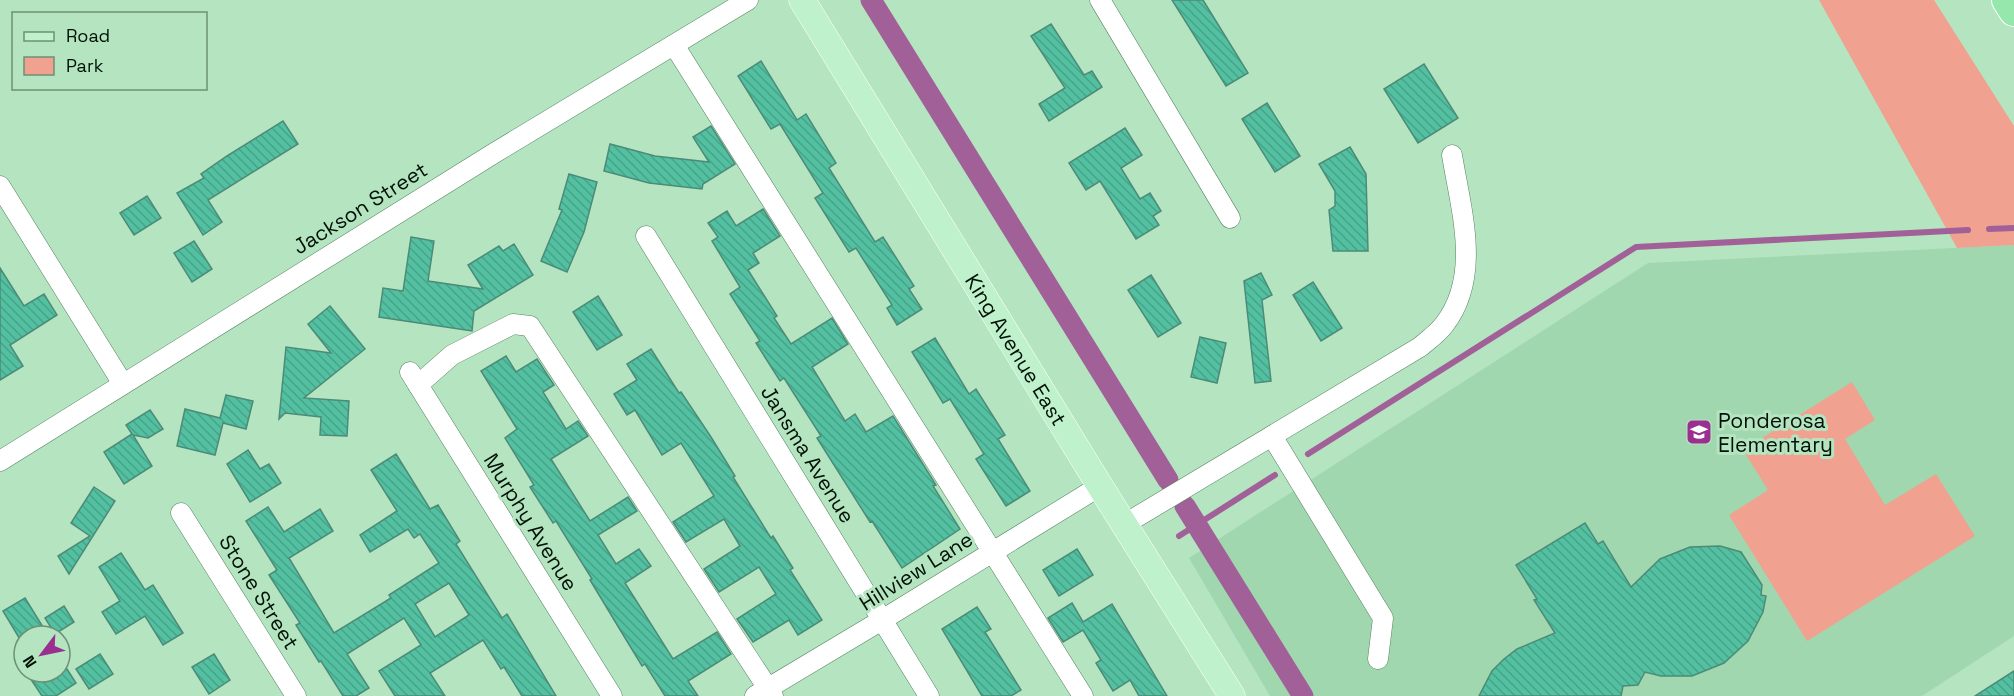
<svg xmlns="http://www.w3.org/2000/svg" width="2014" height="696" viewBox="0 0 2014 696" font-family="'Space Grotesk',sans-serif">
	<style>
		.built { fill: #a1d7ae }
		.green { fill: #f1a190 }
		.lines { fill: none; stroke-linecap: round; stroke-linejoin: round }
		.stream { stroke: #a16198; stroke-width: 6 }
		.canal { stroke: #a16198; stroke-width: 21 }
		.building { fill: url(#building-back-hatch); stroke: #4c8b78; stroke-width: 1.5; fill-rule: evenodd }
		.minor-casing { stroke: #558361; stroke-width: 21 }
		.major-casing { stroke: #fff; stroke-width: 27 }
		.highway-casing { stroke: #fff; stroke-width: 32 }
		.minor { stroke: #fff; stroke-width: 20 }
		.major { stroke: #c0f1cd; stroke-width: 26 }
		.highway { stroke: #96e7ac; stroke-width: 30 }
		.labels { text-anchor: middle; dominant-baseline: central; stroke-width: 6; stroke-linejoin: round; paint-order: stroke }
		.street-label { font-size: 21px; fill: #021106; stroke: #b4e5c0 }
		.poi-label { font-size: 21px; fill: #021106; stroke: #b4e5c0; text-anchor: start }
	</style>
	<defs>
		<pattern id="building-back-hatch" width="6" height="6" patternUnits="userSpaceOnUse" patternTransform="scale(1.5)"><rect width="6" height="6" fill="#53c0a1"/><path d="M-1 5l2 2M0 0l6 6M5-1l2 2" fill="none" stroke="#47a489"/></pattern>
	</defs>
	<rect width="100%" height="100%" fill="#b4e5c0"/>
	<polygon class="built" points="2014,245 2014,636 1922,696 1270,696 1189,558 1648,263"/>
	<g class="green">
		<polygon points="1819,0 1934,0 2014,126 2014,245 1957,248"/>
		<polygon points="1852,382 1875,420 1845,439 1885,505 1936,474 1975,536 1807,641 1729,515 1768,490 1743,450"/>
	</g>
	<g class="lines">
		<g class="stream">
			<polyline points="1989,229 2014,228"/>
			<polyline points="1308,454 1636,247 1968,230"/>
			<polyline points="1179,536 1275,475"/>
		</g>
		<g class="canal">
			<polyline points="871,0 1168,480"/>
			<polyline points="1185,506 1303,696"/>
		</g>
	</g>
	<g class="building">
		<polygon points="1172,0 1203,0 1248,73 1226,86"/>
		<polygon points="1051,24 1084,75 1092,71 1102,87 1049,121 1039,104 1065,88 1031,36"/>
		<polygon points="761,61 797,120 806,114 836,163 829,168 875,242 883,237 914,286 909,289 922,309 897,325 887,308 892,305 856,248 849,252 815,198 823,193 780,124 771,129 738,76"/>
		<polygon points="1424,64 1458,118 1418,143 1384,89"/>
		<polygon points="1267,103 1300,156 1275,172 1242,119"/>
		<polygon points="283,121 298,144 208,200 222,222 203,235 177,193 204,178 201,174 227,156"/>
		<polygon points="711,126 735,164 703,184 702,189 649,183 604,171 610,144 655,156 709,162 693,137"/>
		<polygon points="1125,128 1142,155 1121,168 1140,199 1150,193 1161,211 1153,216 1159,225 1136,239 1100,181 1086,190 1069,163"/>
		<polygon points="1350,147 1366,174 1368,251 1333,251 1329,210 1335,206 1335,191 1319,164"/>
		<polygon points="569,174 597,182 584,232 567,272 541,261 562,210 559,209"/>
		<polygon points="147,196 161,218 134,235 120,213"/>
		<polygon points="763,209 780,236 753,253 759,263 748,270 777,316 774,318 791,344 832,318 848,344 812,367 845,421 855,414 866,432 893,416 936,485 933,486 960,529 902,568 872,521 870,522 817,438 821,436 784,378 780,381 756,343 760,341 730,294 740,287 712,241 718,237 708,223 727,211 736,226"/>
		<polygon points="411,237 434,241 428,281 483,289 468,265 499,246 503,251 514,244 533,275 474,311 472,331 379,317 383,288 403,291"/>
		<polygon points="194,241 212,269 192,282 174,253"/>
		<polygon points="0,268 24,306 44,294 57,315 10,345 23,366 0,380"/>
		<polygon points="1261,273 1272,295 1262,300 1271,381 1255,383 1244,281"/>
		<polygon points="1151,275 1181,323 1158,337 1128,290"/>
		<polygon points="1313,282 1342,328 1321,341 1293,295"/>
		<polygon points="598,296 622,335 597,350 573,312"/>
		<polygon points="330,306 365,349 304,398 349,401 347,436 320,435 321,417 285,413 279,419 286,347 331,353 308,324"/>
		<polygon points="1200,337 1226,343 1217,383 1191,377"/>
		<polygon points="935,338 969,394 976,389 1005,435 998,439 1030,491 1006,506 976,459 984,454 950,399 943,403 912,352"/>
		<polygon points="651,349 679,393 681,392 711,437 735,476 733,477 771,538 773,536 793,568 790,570 822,620 798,635 789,620 753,642 737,619 776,594 759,567 719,592 704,569 740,546 724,519 686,542 673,522 714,496 681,443 662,455 635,410 627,415 614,394 637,380 627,364"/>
		<polygon points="506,356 516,372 537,359 554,385 543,392 566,429 578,421 588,436 551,459 590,521 628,497 637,511 598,535 616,564 639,549 651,566 625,583 673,659 717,632 731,654 688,681 698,696 665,696 645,664 642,666 619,628 590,580 592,579 556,521 553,523 530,487 534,485 505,438 517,429 481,371"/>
		<polygon points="226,395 253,401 246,429 223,423 215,455 177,446 185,409 220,418"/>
		<polygon points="150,410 163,429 148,438 133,435 152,466 124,484 104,452 132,434 126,425"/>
		<polygon points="248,450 260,469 269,464 281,483 250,502 227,464"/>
		<path d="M396 454 430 509 438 505 460 541 456 544 502 618 507 614 556 696H522L504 667 501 669 483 640 430 673 445 696H395L379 671 421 645 404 618 347 654 369 688 356 696H343L321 661 319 662 296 625 300 623 269 575 277 570 246 521 268 507 284 532 320 509 333 531 289 558 334 633 391 598 389 595 439 563 420 534 414 538 408 529 370 552 360 535 397 511 371 470ZM449 583 469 615 435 637 415 604Z"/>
		<polygon points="94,487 115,501 69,574 58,556 90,536 71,523"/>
		<polygon points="1585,523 1598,544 1603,541 1631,587 1660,559 1690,547 1720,546 1741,552 1762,585 1761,595 1766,596 1763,612 1748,641 1724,663 1692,676 1661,676 1645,672 1638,685 1623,686 1621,696 1479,696 1492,671 1504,659 1517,649 1555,633 1534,600 1537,599 1516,565"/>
		<polygon points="1077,549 1093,575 1059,596 1043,570"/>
		<polygon points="121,553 145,590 153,585 183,633 163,645 145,616 116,634 102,612 120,601 99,567"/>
		<polygon points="25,598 43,627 28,636 24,636 21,641 3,611"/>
		<polygon points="1072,603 1083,622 1112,604 1167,696 1139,696 1130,680 1113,691 1096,663 1101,660 1083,630 1063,642 1048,618"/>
		<polygon points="64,606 74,622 55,634 45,618"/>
		<polygon points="977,607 991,629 985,632 1021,690 1011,696 982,696 942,629"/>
		<polygon points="100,654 113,674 89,689 76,669"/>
		<polygon points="214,654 230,680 209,694 192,667"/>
		<polygon points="63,663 76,683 56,696 42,696 26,672 60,672 60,665"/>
		<polygon points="2014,671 2014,696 1975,696"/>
	</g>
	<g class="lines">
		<g class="minor-casing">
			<g id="minor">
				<polyline points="1100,0 1230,218"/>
				<polyline points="674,45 1083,696"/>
				<polyline points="0,186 123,384"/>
				<polyline points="646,236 929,696"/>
				<polyline points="410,372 612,696"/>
				<polyline points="418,385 452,355 513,324 530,326 773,696"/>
				<polyline points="1272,436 1383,618 1378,659"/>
				<polyline points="0,461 496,152 748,0"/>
				<polyline points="181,513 296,696"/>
				<path d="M1125 524 1420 347C1428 340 1437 334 1444 325 1482 276 1461 211 1452 155"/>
				<polyline points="755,696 882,620 1100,486"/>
			</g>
		</g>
		<g class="major-casing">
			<g id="major">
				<path id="s1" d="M802 0 1100 486 1232 696"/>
			</g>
		</g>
		<g class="highway-casing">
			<polyline id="highway" points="2007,0 2014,11"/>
		</g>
		<use href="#minor" class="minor"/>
		<use href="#major" class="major"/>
		<use href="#highway" class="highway"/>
	</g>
	<defs>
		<g id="school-square" transform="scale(1.35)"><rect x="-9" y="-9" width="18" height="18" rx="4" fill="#9a2f90" stroke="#b4e5c0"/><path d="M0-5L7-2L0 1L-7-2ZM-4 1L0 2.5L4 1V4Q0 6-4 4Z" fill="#fff"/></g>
	</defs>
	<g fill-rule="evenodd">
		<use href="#school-square" x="1699" y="432"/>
	</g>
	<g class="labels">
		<g class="street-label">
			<text transform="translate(360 208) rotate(-32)">Jackson Street</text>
			<text stroke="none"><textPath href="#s1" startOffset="410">King Avenue East</textPath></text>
			<text transform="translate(808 454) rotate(58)">Jansma Avenue</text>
			<text transform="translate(531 522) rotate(58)">Murphy Avenue</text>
			<text transform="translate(916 571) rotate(-32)">Hillview Lane</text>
			<text transform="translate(259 592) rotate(58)">Stone Street</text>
		</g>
		<g class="poi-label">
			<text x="1718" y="420">Ponderosa<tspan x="1718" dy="24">Elementary</tspan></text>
		</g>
	</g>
	<rect x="12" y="12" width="195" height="78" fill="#b4e5c0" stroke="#6d9076" stroke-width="1.5"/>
	<rect x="24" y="32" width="30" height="9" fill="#c0f1cd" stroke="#6d9076" stroke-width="1.5"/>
	<text x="66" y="42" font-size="18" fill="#021106">Road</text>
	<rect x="24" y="57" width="30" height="18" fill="#f1a190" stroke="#6d9076" stroke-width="1.5"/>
	<text x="66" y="72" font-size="18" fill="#021106">Park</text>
	<g transform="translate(42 654) rotate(238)"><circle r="28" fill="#b4e5c0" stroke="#6d9076" stroke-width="1.5"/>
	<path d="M0-4.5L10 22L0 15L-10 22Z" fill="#9a2f90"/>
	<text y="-9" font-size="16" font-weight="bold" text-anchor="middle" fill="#021106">N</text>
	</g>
</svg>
